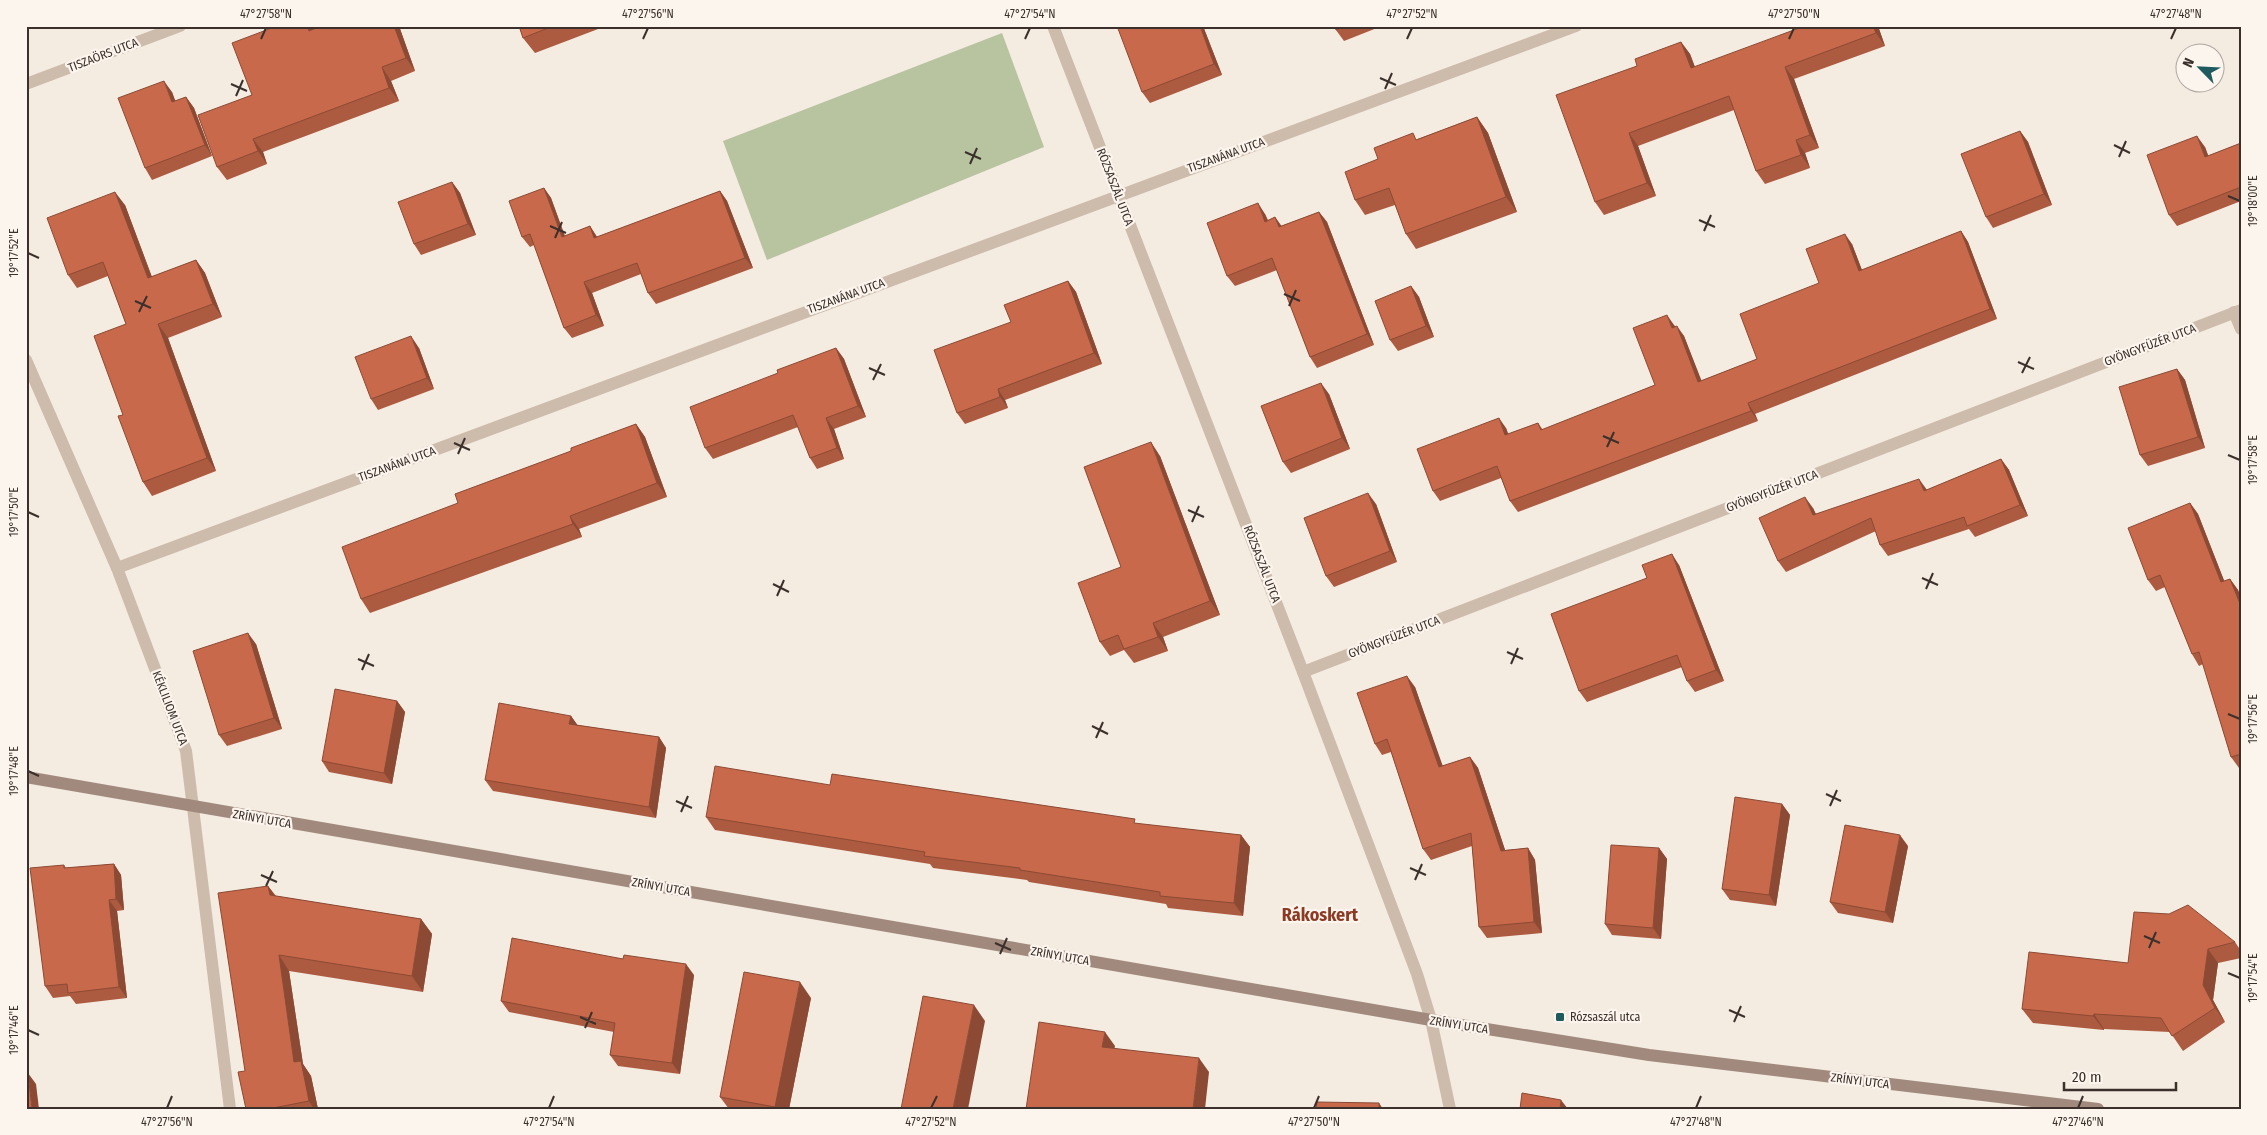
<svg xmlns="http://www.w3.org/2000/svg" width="2267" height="1135" viewBox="0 0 2267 1135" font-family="'Fira Sans Condensed',sans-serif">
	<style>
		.green { fill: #b8c4a0 }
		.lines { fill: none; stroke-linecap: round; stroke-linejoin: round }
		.minor { stroke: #cdbbac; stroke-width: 12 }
		.secondary { stroke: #a18a7d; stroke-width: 12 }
		.wall { fill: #ac5a40 }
		.shaded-wall { fill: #8c4a34 }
		.building { fill: #c8694b; stroke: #8c4a34 }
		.ticks { fill: none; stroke: #3b302b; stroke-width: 2 }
		.poi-dot { fill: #1f5a5e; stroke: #fbf5ee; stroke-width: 2 }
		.labels { text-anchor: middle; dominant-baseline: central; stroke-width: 4.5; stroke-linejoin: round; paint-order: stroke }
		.street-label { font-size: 12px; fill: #3b302b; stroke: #fbf5ee }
		.poi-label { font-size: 12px; fill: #3b302b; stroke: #fbf5ee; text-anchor: start }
		.district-label { font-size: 18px; font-weight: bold; fill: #8c3b22; stroke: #fbf5ee }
		.neatline { fill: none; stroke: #3b302b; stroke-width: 2 }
		.ticks-label { font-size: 12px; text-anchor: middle; fill: #3b302b }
	</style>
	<rect width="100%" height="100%" fill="#f4ebe1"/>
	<polygon class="green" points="1002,33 1044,147 767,260 723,141"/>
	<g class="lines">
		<g class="minor">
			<polyline points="1053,26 1303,672 1417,974 1431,1020 1450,1109"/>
			<polyline points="26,84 180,26"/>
			<polyline points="2234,312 2241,329"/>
			<polyline points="26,360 117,568 186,751 230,1109"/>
			<polyline points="117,568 1576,26"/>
			<polyline points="1303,672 2241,310"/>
		</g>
		<polyline class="secondary" points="26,777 1431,1020 1649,1055 2098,1109"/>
	</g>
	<g class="wall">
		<polygon points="277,26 310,26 312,29 321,26 399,26 415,71 391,81 399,101 263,152 267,164 227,180 217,167 252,95"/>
		<polygon points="519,26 606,26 535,53 523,38"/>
		<polygon points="1164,26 1203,26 1222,75 1150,103 1142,92"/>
		<polygon points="1335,26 1382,26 1344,41 1336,30"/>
		<polygon points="1878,26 1885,46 1794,79 1819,148 1805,153 1810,168 1765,184 1756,171 1734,110 1638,146 1656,196 1604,215 1595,202 1637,66 1681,42 1690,54 1695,67"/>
		<polygon points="172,92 175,101 186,97 194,108 212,156 152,180 145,168"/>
		<polygon points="1477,117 1488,133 1517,212 1416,249 1406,234 1395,205 1365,215 1355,200 1378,159 1418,139"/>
		<polygon points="2020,131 2028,142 2052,205 1993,228 1986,217"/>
		<polygon points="2241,143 2241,201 2177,226 2169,215 2205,147 2208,156"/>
		<polygon points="452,182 460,193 476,235 421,255 414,244"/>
		<polygon points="544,188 551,198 565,236 590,226 597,237 720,191 727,201 753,268 656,304 648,293 641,274 592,293 604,326 572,338 564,328 534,245 530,247 522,237"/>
		<polygon points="125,205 152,277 196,260 205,273 222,317 168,338 216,471 152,496 143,482 123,415 126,324 108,276 77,288 68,275"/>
		<polygon points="1319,212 1327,222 1374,345 1317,368 1310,357 1277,270 1235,286 1227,276 1265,214 1268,220 1275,217 1281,226"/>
		<polygon points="1961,231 1968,242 1997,319 1755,414 1758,421 1518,512 1510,501 1501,478 1440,501 1433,491 1506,428 1508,434 1538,423 1543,430 1655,385 1674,325 1684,336 1701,381 1757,359 1852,244 1862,270"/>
		<polygon points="1068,281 1076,292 1102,364 1005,400 1008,408 965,424 957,413 1011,322"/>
		<polygon points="1411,286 1419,297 1434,337 1398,351 1390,340"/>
		<polygon points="419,348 434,389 378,410 371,399"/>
		<polygon points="836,348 844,359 866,417 834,429 844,459 817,469 810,458 798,427 713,459 705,448 778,373"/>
		<polygon points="2177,369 2185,380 2205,448 2148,466 2140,455"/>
		<polygon points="1329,394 1350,449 1291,473 1283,462"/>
		<polygon points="636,424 645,437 667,497 579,529 582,537 370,613 361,599 458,503 571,451"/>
		<polygon points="1160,456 1220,615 1163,637 1168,651 1134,663 1124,650 1110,656 1100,642 1121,567"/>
		<polygon points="2001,459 2009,470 2028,516 1975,537 1969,529 1888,556 1880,545 1876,531 1786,572 1778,561 1813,508 1816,514 1927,490"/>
		<polygon points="2190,503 2198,514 2224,581 2230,579 2238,590 2241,598 2241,767 2239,768 2231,757 2203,664 2199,666 2192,654 2165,587 2156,591 2148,580"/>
		<polygon points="1376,504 1397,562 1334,587 1326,576"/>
		<polygon points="1679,565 1724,681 1695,692 1687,681 1682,667 1587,702 1579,691 1647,578"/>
		<polygon points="256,644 282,729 227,746 219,735"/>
		<polygon points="1415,687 1442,766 1470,757 1478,768 1505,850 1528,848 1535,860 1542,933 1487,938 1479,927 1472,846 1431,860 1423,849 1391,752 1382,755 1375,744"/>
		<polygon points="397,701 405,712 392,784 329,772 322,761"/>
		<polygon points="571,716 577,725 659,737 666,748 656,818 493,791 485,780"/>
		<polygon points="830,785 1139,824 1241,835 1250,847 1243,916 1168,908 1166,904 1029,882 1027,880 933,868 930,864 715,830 706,817"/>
		<polygon points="1782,804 1790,815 1776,906 1730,900 1722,889"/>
		<polygon points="1908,846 1893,923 1838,913 1830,902"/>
		<polygon points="1659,848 1667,859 1661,939 1612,935 1605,924"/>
		<polygon points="114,864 121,875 124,910 117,911 127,998 76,1004 70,996 53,998 45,986 64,865 66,868"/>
		<polygon points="268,886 276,896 421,919 432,934 423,992 289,971 303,1064 311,1076 318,1109 246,1109 245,1071"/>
		<polygon points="2235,942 2241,951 2241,958 2218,963 2213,1000 2225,1022 2183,1051 2170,1032 2104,1029 2104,1030 2033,1023 2022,1009 2128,963"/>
		<polygon points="694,975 680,1074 618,1066 610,1055 614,1032 509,1012 501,1001"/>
		<polygon points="811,998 789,1109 729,1109 720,1097"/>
	</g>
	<g class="shaded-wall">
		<polygon points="307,26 310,26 313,30 309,31"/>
		<polygon points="394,26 399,26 415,71 406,58"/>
		<polygon points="1200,26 1203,26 1222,75 1214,64"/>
		<polygon points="1873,26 1878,26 1885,46 1876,33"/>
		<polygon points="1681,42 1690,54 1700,81 1691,68"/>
		<polygon points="382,67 391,81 399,101 389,88"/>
		<polygon points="1785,67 1794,79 1819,148 1810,135"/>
		<polygon points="164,81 172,92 180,113 172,102"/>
		<polygon points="186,97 194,108 212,156 205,145"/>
		<polygon points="1477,117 1488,133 1517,212 1506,197"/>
		<polygon points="2020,131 2028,142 2052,205 2044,194"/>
		<polygon points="1629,133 1638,146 1656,196 1647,183"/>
		<polygon points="2197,136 2205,147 2213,168 2205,157"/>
		<polygon points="253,139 263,152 267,164 258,151"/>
		<polygon points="1796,140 1805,153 1810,168 1801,155"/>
		<polygon points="452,182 460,193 476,235 468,224"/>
		<polygon points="544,188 551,198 569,248 562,237"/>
		<polygon points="720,191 727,201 753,268 745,258"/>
		<polygon points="115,192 125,205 157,291 148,278"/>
		<polygon points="1258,203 1265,214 1272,232 1265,222"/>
		<polygon points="1319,212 1327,222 1374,345 1367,334"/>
		<polygon points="1275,217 1283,228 1279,227"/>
		<polygon points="590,226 597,237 594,238"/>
		<polygon points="1961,231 1968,242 1997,319 1990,309"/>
		<polygon points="1845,234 1852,244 1866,281 1859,271"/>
		<polygon points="196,260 205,273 222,317 213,304"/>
		<polygon points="1068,281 1076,292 1102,364 1094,353"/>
		<polygon points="584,282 592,293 604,326 596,315"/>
		<polygon points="1411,286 1419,297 1434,337 1426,326"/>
		<polygon points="1667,315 1674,325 1679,338 1672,328"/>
		<polygon points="158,324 168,338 216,471 207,458"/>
		<polygon points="1677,326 1684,336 1706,392 1698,382"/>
		<polygon points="411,336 419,348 434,389 427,378"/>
		<polygon points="836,348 844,359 866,417 858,406"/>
		<polygon points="2177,369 2185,380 2205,448 2198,437"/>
		<polygon points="1321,383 1329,394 1350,449 1342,438"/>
		<polygon points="998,389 1005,400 1008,408 1000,397"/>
		<polygon points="1748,403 1755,414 1758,421 1751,411"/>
		<polygon points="826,418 834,429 844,459 837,448"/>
		<polygon points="1499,418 1506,428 1513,446 1505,435"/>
		<polygon points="636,424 645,437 667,497 657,483"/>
		<polygon points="1151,442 1160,456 1220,615 1210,601"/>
		<polygon points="2001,459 2009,470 2028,516 2020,505"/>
		<polygon points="1919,479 1927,490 1924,491"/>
		<polygon points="1368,493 1376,504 1397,562 1390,551"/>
		<polygon points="1805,497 1813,508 1821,526 1813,515"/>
		<polygon points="2190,503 2198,514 2229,593 2221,582"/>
		<polygon points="570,516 579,529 582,537 573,524"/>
		<polygon points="1672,554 1679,565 1724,681 1716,670"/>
		<polygon points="2230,579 2238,590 2241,598 2241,606"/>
		<polygon points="1153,623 1163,637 1168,651 1158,637"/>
		<polygon points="248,633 256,644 282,729 274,718"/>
		<polygon points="1407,676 1415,687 1447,778 1439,767"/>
		<polygon points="397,701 405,712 392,784 384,773"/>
		<polygon points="571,716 579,727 569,724"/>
		<polygon points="659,737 666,748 656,818 649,807"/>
		<polygon points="1470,757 1478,768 1509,862 1501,851"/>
		<polygon points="1782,804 1790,815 1776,906 1769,895"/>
		<polygon points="1241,835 1250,847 1243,916 1234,903"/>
		<polygon points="1900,835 1908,846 1893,923 1885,912"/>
		<polygon points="1528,848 1535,860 1542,933 1534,922"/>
		<polygon points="1659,848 1667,859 1661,939 1653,928"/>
		<polygon points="114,864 121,875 124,910 116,899"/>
		<polygon points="268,886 279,901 270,895"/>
		<polygon points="109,900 117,911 127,998 119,987"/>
		<polygon points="421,919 432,934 423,992 412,976"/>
		<polygon points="2208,949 2218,963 2213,1000 2225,1022 2215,1008 2203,985"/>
		<polygon points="279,955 289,971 303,1064 311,1076 318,1109 314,1109 309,1101 294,1062"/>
		<polygon points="686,964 694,975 680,1074 672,1063"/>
		<polygon points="800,982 811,998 789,1109 777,1109 775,1107"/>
		<polygon points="974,1005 985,1021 968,1109 953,1109"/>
		<polygon points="2094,1014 2104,1029 2104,1030 2093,1016"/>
		<polygon points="1105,1032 1115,1046 1112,1061 1102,1047"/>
		<polygon points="1199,1058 1209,1072 1205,1109 1193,1109"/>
		<polygon points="28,1073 36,1084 39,1109 32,1109"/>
		<polygon points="1561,1100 1568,1109 1560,1109"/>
		<polygon points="1379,1103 1383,1109 1379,1109"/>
	</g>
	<g class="building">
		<polygon points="277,26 307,26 309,31 321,26 394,26 406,58 382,67 389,88 253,139 258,151 217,167 198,115 252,95 232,43"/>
		<polygon points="519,26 553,26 523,38"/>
		<polygon points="1117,26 1159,26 1160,28 1164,26 1200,26 1214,64 1142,92"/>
		<polygon points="1335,26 1345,26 1336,30"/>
		<polygon points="1801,26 1873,26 1876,33 1785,67 1810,135 1796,140 1801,155 1756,171 1729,96 1629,133 1647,183 1595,202 1556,95 1637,66 1635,59 1681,42 1691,68 1802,27"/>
		<polygon points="164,81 172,102 186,97 205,145 145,168 118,98"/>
		<polygon points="1477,117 1506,197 1406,234 1389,188 1355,200 1345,172 1378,159 1374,148 1413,133 1416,140"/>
		<polygon points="2020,131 2044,194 1986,217 1961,154"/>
		<polygon points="2197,136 2205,157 2241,143 2241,187 2169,215 2147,155"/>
		<polygon points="452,182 468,224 414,244 398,202"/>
		<polygon points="544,188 562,237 590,226 594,238 720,191 745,258 648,293 637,263 584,282 596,315 564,328 530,234 522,237 509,201"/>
		<polygon points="115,192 148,278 196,260 213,304 158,324 207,458 143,482 118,416 123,415 94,336 126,324 103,262 68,275 47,218"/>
		<polygon points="1258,203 1265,222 1275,217 1279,227 1319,212 1367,334 1310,357 1272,258 1227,276 1207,223"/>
		<polygon points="1961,231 1990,309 1748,403 1751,411 1510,501 1497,466 1433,491 1417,449 1499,418 1505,435 1538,423 1541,430 1655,385 1633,328 1667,315 1672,328 1677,326 1698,382 1757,359 1740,314 1819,283 1806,249 1845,234 1859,271"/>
		<polygon points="1068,281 1094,353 998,389 1000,397 957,413 934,350 1011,322 1004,305"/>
		<polygon points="1411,286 1426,326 1390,340 1375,301"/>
		<polygon points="411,336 427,378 371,399 355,357"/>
		<polygon points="836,348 858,406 826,418 837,448 810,458 793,415 705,448 690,407 778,373 777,370"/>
		<polygon points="2177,369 2198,437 2140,455 2119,387"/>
		<polygon points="1321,383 1342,438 1283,462 1261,406"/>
		<polygon points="636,424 657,483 570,516 573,524 361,599 342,547 458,503 455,494 571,451 571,448"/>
		<polygon points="1151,442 1210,601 1153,623 1158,637 1124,649 1118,635 1100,642 1078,583 1121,567 1084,467"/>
		<polygon points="2001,459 2020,505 1967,526 1964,517 1880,545 1871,518 1778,561 1759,518 1805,497 1813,515 1919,479 1924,491"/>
		<polygon points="1368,493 1390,551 1326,576 1304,518"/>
		<polygon points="2190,503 2221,582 2230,579 2241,606 2241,754 2231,757 2199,652 2192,654 2160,575 2148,580 2128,528"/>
		<polygon points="1672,554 1716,670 1687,681 1677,655 1579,691 1551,614 1647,578 1642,565"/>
		<polygon points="248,633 274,718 219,735 193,651"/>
		<polygon points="1407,676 1439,767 1470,757 1501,851 1528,848 1534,922 1479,927 1471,833 1423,849 1387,739 1375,744 1357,693"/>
		<polygon points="335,689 397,701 384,773 322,761"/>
		<polygon points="499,703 571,716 569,724 659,737 649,807 485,780"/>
		<polygon points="715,766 830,785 832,774 1135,819 1134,823 1241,835 1234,903 1160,896 1160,892 1020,870 1020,868 924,856 925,852 706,817"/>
		<polygon points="1735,797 1782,804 1769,895 1722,889"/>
		<polygon points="1845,825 1900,835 1885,912 1830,902"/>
		<polygon points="1611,845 1659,848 1653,928 1605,924"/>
		<polygon points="114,864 116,899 109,900 119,987 68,993 67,984 45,986 30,868 64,865 64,868"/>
		<polygon points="268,886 270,895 421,919 412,976 279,955 294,1062 301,1061 309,1101 268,1109 246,1109 238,1072 245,1071 218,893"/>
		<polygon points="2188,905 2235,942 2208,949 2203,985 2215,1008 2172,1036 2161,1018 2094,1014 2093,1016 2022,1009 2029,952 2128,963 2134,912 2169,914"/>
		<polygon points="512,938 623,959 624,955 686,964 672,1063 610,1055 615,1023 501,1001"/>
		<polygon points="744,972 800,982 775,1107 720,1097"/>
		<polygon points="923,996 974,1005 953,1109 901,1109"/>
		<polygon points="1039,1022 1105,1032 1102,1047 1199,1058 1193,1109 1105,1109 1094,1108 1093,1109 1026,1109"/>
		<polygon points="26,1073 28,1073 32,1109 26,1109"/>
		<polygon points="1522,1093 1561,1100 1560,1109 1520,1109"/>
		<polygon points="1317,1102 1379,1103 1379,1109 1316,1109"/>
	</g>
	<path class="ticks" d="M261 39 266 28M643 39 648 28M1025 39 1030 28M1407 39 1412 28M1789 39 1794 28M2171 39 2176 28M1380 78 1396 85M231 84 247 91M1385 89 1392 73M236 96 243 80M2114 145 2130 153M965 152 981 159M2119 157 2126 141M970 164 977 148M2228 196 2240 201M1699 220 1715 227M550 226 566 233M1704 231 1711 215M555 238 562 222M28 253 39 258M1284 294 1300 301M135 301 151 308M1289 306 1296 290M139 312 147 296M2018 362 2034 369M869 368 885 375M2022 373 2030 357M873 380 881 364M1603 436 1619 443M454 443 470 450M1607 447 1614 432M458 454 465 438M2228 455 2240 460M1188 510 1204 517M28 512 39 517M1192 522 1199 506M1922 578 1938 585M773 584 789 592M1926 589 1933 573M777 596 784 580M1507 652 1523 659M358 659 374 666M1511 664 1518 648M362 670 369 654M2228 714 2240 719M1092 726 1108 734M1096 738 1103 722M28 771 39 776M1826 794 1841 801M676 801 692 808M1830 806 1837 790M681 812 688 796M1410 868 1426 875M261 875 277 882M1415 880 1422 864M266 886 273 871M2144 936 2160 943M995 943 1011 950M2149 948 2156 932M1000 954 1007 938M2228 973 2240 978M1729 1010 1745 1017M580 1017 596 1024M1734 1022 1741 1006M585 1028 592 1012M28 1030 39 1035M167 1108 172 1096M549 1108 554 1096M931 1108 937 1096M1314 1108 1319 1096M1696 1108 1701 1096M2078 1108 2083 1096"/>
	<rect class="poi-dot" x="1555" y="1012" width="10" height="10" rx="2.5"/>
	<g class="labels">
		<g class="street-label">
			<text transform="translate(103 55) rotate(-21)">TISZAÖRS UTCA</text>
			<text transform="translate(1226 155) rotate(-20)">TISZANÁNA UTCA</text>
			<text transform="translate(1115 187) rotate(69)">RÓZSASZÁL UTCA</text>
			<text transform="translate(846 296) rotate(-20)">TISZANÁNA UTCA</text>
			<text transform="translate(2150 345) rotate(-21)">GYÖNGYFÜZÉR UTCA</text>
			<text transform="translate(397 464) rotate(-20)">TISZANÁNA UTCA</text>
			<text transform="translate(1772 491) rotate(-21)">GYÖNGYFÜZÉR UTCA</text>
			<text transform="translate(1262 564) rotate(69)">RÓZSASZÁL UTCA</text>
			<text transform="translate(1394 637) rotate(-21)">GYÖNGYFÜZÉR UTCA</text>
			<text transform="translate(170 708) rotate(69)">KÉKLILIOM UTCA</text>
			<text transform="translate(262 819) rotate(10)">ZRÍNYI UTCA</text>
			<text transform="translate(661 887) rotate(10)">ZRÍNYI UTCA</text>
			<text transform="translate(1060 956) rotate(10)">ZRÍNYI UTCA</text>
			<text transform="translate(1459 1025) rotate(9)">ZRÍNYI UTCA</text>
			<text transform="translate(1860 1081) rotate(7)">ZRÍNYI UTCA</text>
		</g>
		<g class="poi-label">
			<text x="1570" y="1017">Rózsaszál utca</text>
		</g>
		<g class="district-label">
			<text x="1320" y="915">Rákoskert</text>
		</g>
	</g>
	<rect width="2267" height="1135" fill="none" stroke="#fbf5ee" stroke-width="55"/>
	<g transform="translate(2200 68) rotate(294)"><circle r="24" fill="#fbf5ee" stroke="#aea6a0"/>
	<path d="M0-4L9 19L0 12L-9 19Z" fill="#1f5a5e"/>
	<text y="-8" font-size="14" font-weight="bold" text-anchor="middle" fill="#3b302b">N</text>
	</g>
	<path d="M2064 1082v8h112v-8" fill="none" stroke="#3b302b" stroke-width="2.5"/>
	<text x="2072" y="1082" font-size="15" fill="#3b302b" stroke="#fbf5ee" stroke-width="4" paint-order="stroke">20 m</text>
	<rect x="28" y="28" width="2212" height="1080" class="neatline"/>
	<g class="ticks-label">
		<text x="266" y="18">47°27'58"N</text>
		<text x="648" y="18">47°27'56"N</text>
		<text x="1030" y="18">47°27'54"N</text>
		<text x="1412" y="18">47°27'52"N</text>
		<text x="1794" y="18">47°27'50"N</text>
		<text x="2176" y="18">47°27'48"N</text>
		<text transform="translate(2253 201) rotate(-90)" y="4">19°18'00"E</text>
		<text transform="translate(14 253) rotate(-90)" y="4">19°17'52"E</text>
		<text transform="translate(2253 460) rotate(-90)" y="4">19°17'58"E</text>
		<text transform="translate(14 512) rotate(-90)" y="4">19°17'50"E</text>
		<text transform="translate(2253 719) rotate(-90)" y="4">19°17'56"E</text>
		<text transform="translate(14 771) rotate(-90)" y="4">19°17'48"E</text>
		<text transform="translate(2253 978) rotate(-90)" y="4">19°17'54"E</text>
		<text transform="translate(14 1030) rotate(-90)" y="4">19°17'46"E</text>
		<text x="167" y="1126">47°27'56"N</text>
		<text x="549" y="1126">47°27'54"N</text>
		<text x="931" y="1126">47°27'52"N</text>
		<text x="1314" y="1126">47°27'50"N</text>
		<text x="1696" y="1126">47°27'48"N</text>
		<text x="2078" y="1126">47°27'46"N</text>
	</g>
</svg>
